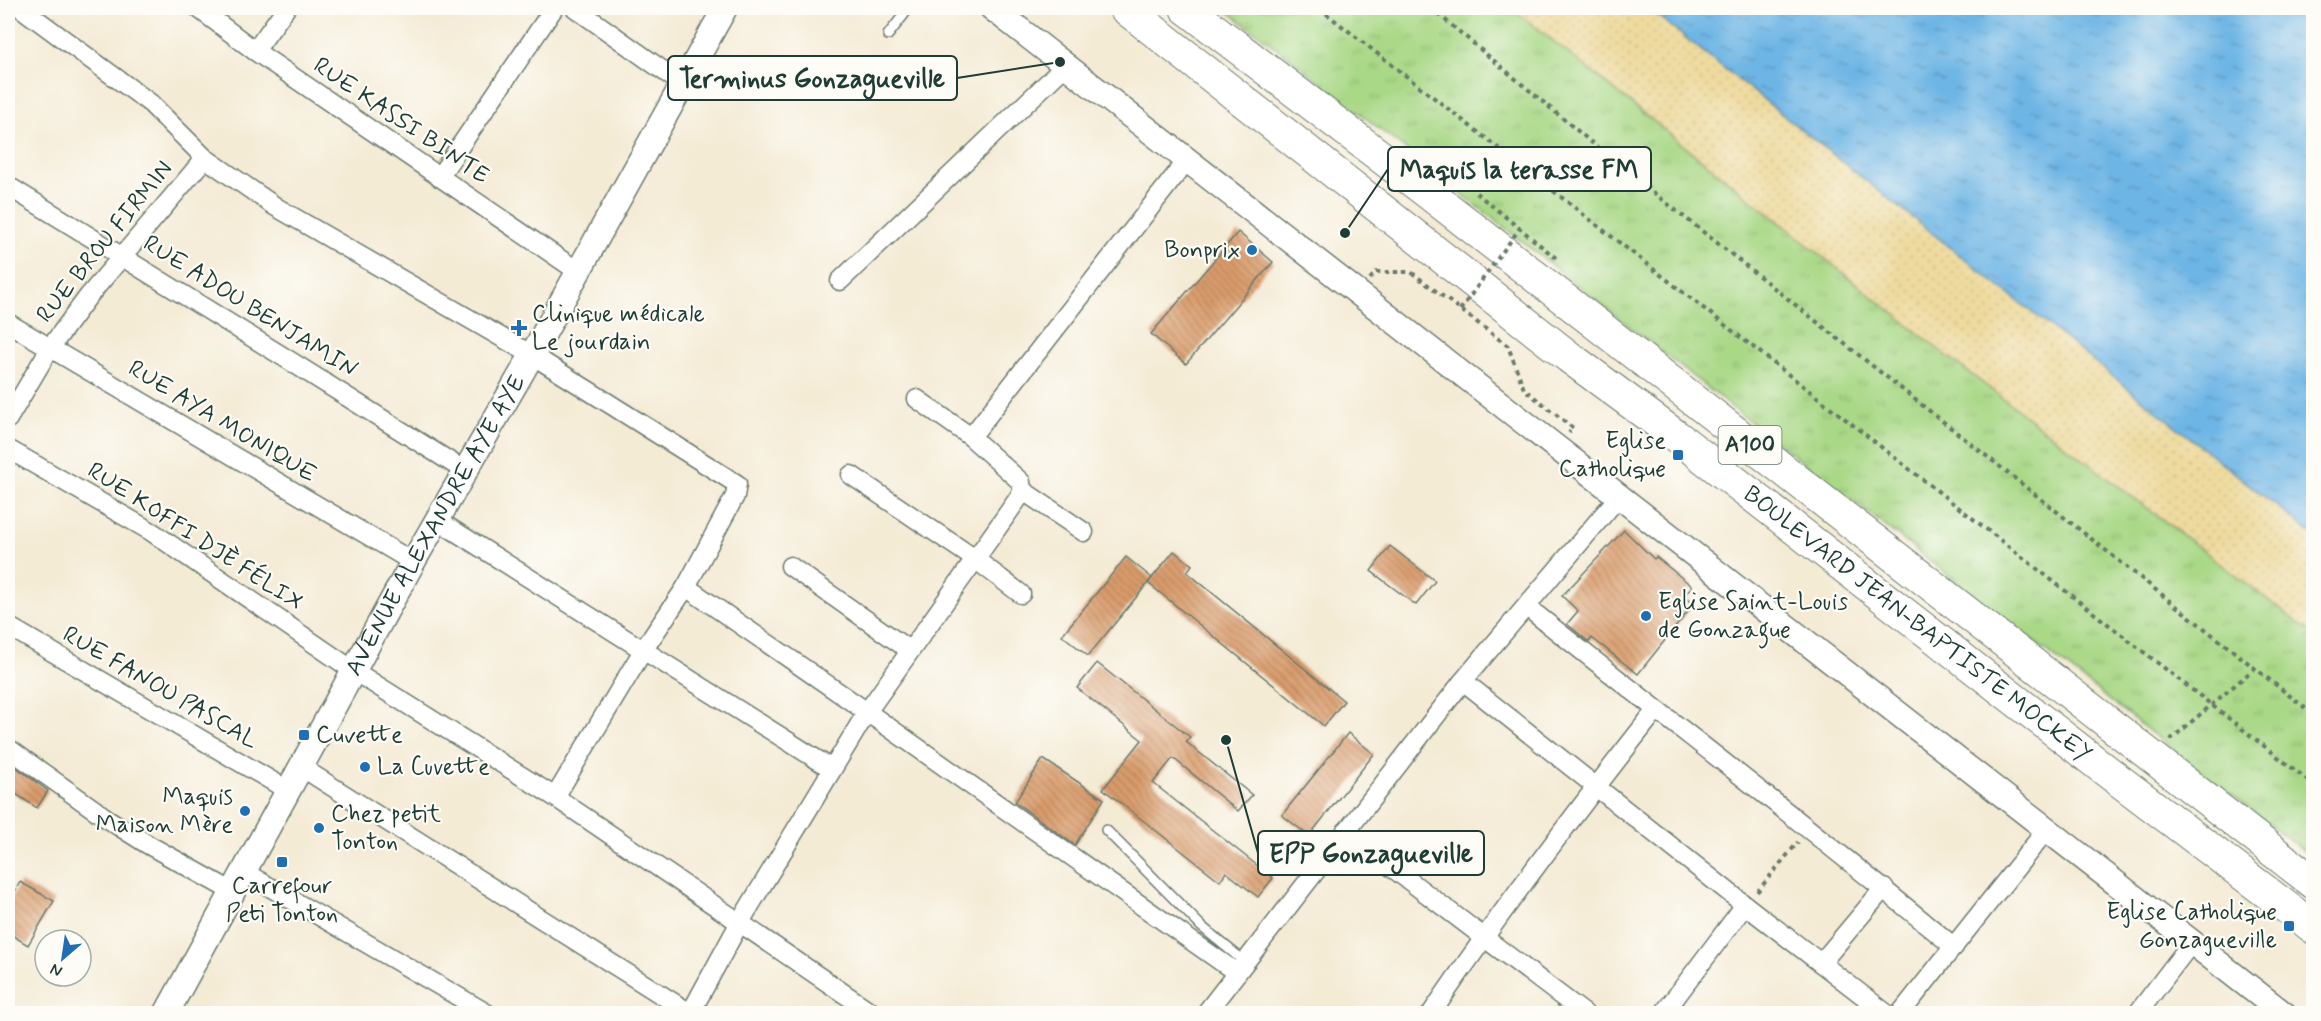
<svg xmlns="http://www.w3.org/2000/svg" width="2321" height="1021" viewBox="0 0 2321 1021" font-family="Mynerve,sans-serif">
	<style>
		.grass { fill: url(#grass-tufts); stroke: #648a5d; stroke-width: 1.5 }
		.sand { fill: url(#sand-dots); stroke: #868c69; stroke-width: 1.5 }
		.water { fill: url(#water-ripples); stroke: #46798c; stroke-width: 1.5 }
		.building { fill: url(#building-back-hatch) }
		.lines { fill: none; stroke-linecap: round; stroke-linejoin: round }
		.lane-casing { stroke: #6a7a6c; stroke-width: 12 }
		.street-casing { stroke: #6a7a6c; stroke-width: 21 }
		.secondary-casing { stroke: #6a7a6c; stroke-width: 27 }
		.highway-casing { stroke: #6a7a6c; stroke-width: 34 }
		.path { stroke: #6a7a6c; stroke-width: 4; stroke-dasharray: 4.5 4.5; stroke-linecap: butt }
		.lane { stroke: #fff; stroke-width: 9 }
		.street { stroke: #fff; stroke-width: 18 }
		.secondary { stroke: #fff; stroke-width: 24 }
		.highway { stroke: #fff; stroke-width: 32 }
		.path-bridge { stroke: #6a7a6c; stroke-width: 4; stroke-dasharray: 4.5 4.5; stroke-linecap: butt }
		.poi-dot { fill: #1f6fb2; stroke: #fdfcf7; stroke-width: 2 }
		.labels { text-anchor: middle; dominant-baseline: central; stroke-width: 4.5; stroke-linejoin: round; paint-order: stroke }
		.shield { fill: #fdfcf7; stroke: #62766e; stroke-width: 1.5 }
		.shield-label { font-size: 22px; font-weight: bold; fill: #1f3d34 }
		.street-label { font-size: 24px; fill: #1f3d34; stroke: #fdfcf7 }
		.poi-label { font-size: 24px; fill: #1f3d34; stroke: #fdfcf7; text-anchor: start }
		.leader { fill: none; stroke: #1f3d34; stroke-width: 2 }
		.callout-dot { fill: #1f3d34; stroke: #fdfcf7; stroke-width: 2 }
		.callout { fill: #fdfcf7; stroke: #1f3d34; stroke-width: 2 }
		.callout-label { font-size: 26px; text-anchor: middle; font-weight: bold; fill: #1f3d34 }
	</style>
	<defs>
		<pattern id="grass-tufts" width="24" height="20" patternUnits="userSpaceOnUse" patternTransform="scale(1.5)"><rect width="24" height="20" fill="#a9d886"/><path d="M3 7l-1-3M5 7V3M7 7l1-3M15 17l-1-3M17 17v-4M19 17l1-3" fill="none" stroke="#91ba74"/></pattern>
		<pattern id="sand-dots" width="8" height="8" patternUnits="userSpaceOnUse" patternTransform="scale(1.5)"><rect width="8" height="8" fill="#eeda9e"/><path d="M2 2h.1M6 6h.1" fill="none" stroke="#ccbc89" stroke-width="1.8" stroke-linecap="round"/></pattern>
		<pattern id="water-ripples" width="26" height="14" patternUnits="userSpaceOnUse" patternTransform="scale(1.5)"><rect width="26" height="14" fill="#6db5e5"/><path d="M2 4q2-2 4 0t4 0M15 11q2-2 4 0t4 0" fill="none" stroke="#5994ba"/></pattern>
		<pattern id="building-back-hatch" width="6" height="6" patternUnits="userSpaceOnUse" patternTransform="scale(1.5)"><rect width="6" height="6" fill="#da9b6a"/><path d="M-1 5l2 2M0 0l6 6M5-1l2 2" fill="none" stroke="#b08058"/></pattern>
	</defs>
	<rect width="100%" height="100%" fill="#fdfcf7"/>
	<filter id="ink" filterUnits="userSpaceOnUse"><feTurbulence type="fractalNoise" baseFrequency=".0167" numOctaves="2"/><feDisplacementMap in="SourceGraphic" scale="12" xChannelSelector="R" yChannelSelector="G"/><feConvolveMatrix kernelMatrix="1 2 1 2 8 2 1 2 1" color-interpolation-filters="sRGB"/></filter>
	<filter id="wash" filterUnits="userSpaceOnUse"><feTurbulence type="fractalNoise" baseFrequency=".008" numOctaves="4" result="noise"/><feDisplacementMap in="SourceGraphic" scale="24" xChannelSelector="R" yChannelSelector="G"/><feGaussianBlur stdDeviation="1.35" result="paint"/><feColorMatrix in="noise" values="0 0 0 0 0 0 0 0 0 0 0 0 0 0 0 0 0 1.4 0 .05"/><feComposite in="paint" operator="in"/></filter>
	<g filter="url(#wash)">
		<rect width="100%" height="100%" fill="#f4ebd5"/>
		<polygon class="grass" points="1223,8 1512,8 1947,356 2313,634 2313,858 1715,394 1287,56"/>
		<polygon class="sand" points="1512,8 1648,8 2313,535 2313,634 1947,356"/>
		<polygon class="water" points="1648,8 2313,8 2313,535"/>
		<g id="blocks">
			<g class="building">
				<polygon points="1238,232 1273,262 1186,364 1151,334"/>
				<polygon points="1624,530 1654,559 1656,557 1692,586 1684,596 1694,604 1638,674 1592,638 1589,642 1567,624 1578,611 1562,596"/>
				<polygon points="1390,546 1435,581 1416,605 1371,571"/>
				<polygon points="1174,551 1192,565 1187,572 1344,701 1324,726 1148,583"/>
				<polygon points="1126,557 1152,578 1088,656 1062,635"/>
				<polygon points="1097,663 1190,737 1186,742 1252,795 1238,811 1173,758 1153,783 1273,878 1258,897 1226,872 1220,881 1103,789 1142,740 1077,688"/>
				<polygon points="1348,733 1374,754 1309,836 1282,815"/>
				<polygon points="1043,759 1104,799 1075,845 1015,802"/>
				<polygon points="8,761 48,791 37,808 8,789"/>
				<polygon points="20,882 54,901 28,945 8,933 8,904"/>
			</g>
		</g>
	</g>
	<g filter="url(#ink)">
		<use href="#blocks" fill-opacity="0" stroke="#6a7a6c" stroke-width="1.5"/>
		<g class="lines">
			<g class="lane-casing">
				<g id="lane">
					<polyline points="888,35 909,8"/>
					<polyline points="1106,830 1202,927 1245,962"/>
				</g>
			</g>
			<g class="street-casing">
				<g id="street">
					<polyline points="21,8 150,103 205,158 276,207 532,355 737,484 735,496 686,587 644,649 555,797"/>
					<polyline points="198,8 255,51 579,272"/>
					<polyline points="575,8 682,84"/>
					<polyline points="255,51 286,8"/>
					<polyline points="439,177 554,8"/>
					<polyline points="8,186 287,359 465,471"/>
					<polyline points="840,281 1066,65"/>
					<polyline points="8,323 413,562"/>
					<polyline points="8,419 50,348 87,298 205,158"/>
					<polyline points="971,437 1188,159"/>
					<polyline points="8,449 152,532 354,671 555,797 874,1014"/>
					<polyline points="851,475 975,559 1021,594"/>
					<polyline points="1022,490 1084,532"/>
					<polyline points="437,520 832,769"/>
					<polyline points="790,566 909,650"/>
					<polyline points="686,587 867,712 1237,973"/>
					<path d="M1527 607C1669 721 1815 831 1954 947"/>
					<polyline points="8,626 289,791"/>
					<polyline points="1463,681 1745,905 1887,1014"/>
					<polyline points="8,748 109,820 147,844 233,892"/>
					<polyline points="301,767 690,1013"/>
					<polyline points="1345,832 1585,1014"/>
					<polyline points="244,872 488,1014"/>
					<polyline points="1821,963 1884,888"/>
					<polyline points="690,1014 740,922 867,712 1020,496 1022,490 1021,482 971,437 917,399"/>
					<polyline points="1205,1014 1463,681 1620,495"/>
					<path d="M1431 1014C1502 909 1578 809 1656 710"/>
					<polyline points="1663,1014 1745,905"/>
					<polyline points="1900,1014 2047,829"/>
					<polyline points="2137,1014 2192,942"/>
				</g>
			</g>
			<g class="secondary-casing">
				<g id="secondary">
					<polyline points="992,8 2284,1014"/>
					<path id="s1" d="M166 1014 413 562 532 355 725 8"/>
				</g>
			</g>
			<g class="highway-casing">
				<g id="highway">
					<path id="s2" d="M1125 8 1569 357 1676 436 2104 769 2314 928"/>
					<polyline points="1186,8 1423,189 2314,883"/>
				</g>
			</g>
			<g class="path">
				<polyline points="1319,8 2314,785"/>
				<polyline points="1431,8 1616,163 2314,715"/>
				<polyline points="1500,149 1473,183 1475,192 1556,258"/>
				<polyline points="1370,279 1376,272 1411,272 1508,346 1524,389 1573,428 1569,433"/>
				<polyline points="2170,740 2255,668"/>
				<polyline points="1757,892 1798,842"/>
			</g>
			<use href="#lane" class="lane"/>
			<use href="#street" class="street"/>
			<use href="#secondary" class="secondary"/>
			<use href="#highway" class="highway"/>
			<polyline class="path-bridge" points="1460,310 1520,228"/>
		</g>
	</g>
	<g class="poi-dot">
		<circle cx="1252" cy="250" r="6"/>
		<path d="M516 319h6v6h6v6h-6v6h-6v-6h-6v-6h6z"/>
		<rect x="1672" y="449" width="12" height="12" rx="3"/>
		<circle cx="1646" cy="616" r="6"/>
		<rect x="298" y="729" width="12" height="12" rx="3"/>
		<circle cx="365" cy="767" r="6"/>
		<circle cx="245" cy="811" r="6"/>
		<circle cx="319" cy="828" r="6"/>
		<rect x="276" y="856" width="12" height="12" rx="3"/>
		<rect x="2283" y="920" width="12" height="12" rx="3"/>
	</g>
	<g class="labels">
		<rect class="shield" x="1718.5" y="426" width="63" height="38" rx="4.5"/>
		<g class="shield-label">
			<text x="1750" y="445">A100</text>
		</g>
		<g class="street-label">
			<text transform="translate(401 121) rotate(34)">RUE KASSI BINTE</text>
			<text transform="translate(105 242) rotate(-51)">RUE BROU FIRMIN</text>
			<text transform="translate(250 307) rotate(32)">RUE ADOU BENJAMIN</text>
			<text transform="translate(222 422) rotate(31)">RUE AYA MONIQUE</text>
			<text stroke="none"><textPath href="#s1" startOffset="558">AVENUE ALEXANDRE AYE AYE</textPath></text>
			<text transform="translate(195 537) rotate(33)">RUE KOFFI DJÈ FÉLIX</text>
			<text stroke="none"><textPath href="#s2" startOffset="1004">BOULEVARD JEAN-BAPTISTE MOCKEY</textPath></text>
			<text transform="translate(160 688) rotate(30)">RUE FANOU PASCAL</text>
		</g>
		<g class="poi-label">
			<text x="1240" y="250" text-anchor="end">Bonprix</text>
			<text x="532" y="314">Clinique médicale<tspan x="532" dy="28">Le jourdain</tspan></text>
			<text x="1666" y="441" text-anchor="end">Eglise<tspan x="1666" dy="28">Catholique</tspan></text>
			<text x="1658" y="602">Eglise Saint-Louis<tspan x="1658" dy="28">de Gonzague</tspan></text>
			<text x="316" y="735">Cuvette</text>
			<text x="377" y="767">La Cuvette</text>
			<text x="233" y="797" text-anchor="end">Maquis<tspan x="233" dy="28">Maison Mère</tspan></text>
			<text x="331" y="814">Chez petit<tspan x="331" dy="28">Tonton</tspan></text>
			<text x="282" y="886" text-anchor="middle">Carrefour<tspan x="282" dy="28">Peti Tonton</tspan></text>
			<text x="2277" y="912" text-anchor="end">Eglise Catholique<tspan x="2277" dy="28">Gonzagueville</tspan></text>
		</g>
	</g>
	<path class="leader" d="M1060 62L957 78M1345 233L1388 169M1226 740L1258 853"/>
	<g class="callout-dot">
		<circle cx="1060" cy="62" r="6"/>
		<circle cx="1345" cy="233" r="6"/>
		<circle cx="1226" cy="740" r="6"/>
	</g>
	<g class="callout">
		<rect x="668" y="56" width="289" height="44" rx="6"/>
		<rect x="1388" y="147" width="263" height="44" rx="6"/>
		<rect x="1258" y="831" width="226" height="44" rx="6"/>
	</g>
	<g class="callout-label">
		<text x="812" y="87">Terminus Gonzagueville</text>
		<text x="1519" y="178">Maquis la terasse FM</text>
		<text x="1371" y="862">EPP Gonzagueville</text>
	</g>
	<rect width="2321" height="1021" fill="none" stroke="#fdfcf7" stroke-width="30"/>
	<g transform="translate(63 958) rotate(209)"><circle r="28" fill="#fdfcf7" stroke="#a4b0a9" stroke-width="1.5"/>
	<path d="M0-4.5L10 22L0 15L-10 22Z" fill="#1f6fb2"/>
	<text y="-9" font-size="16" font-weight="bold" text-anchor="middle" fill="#1f3d34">N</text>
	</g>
</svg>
